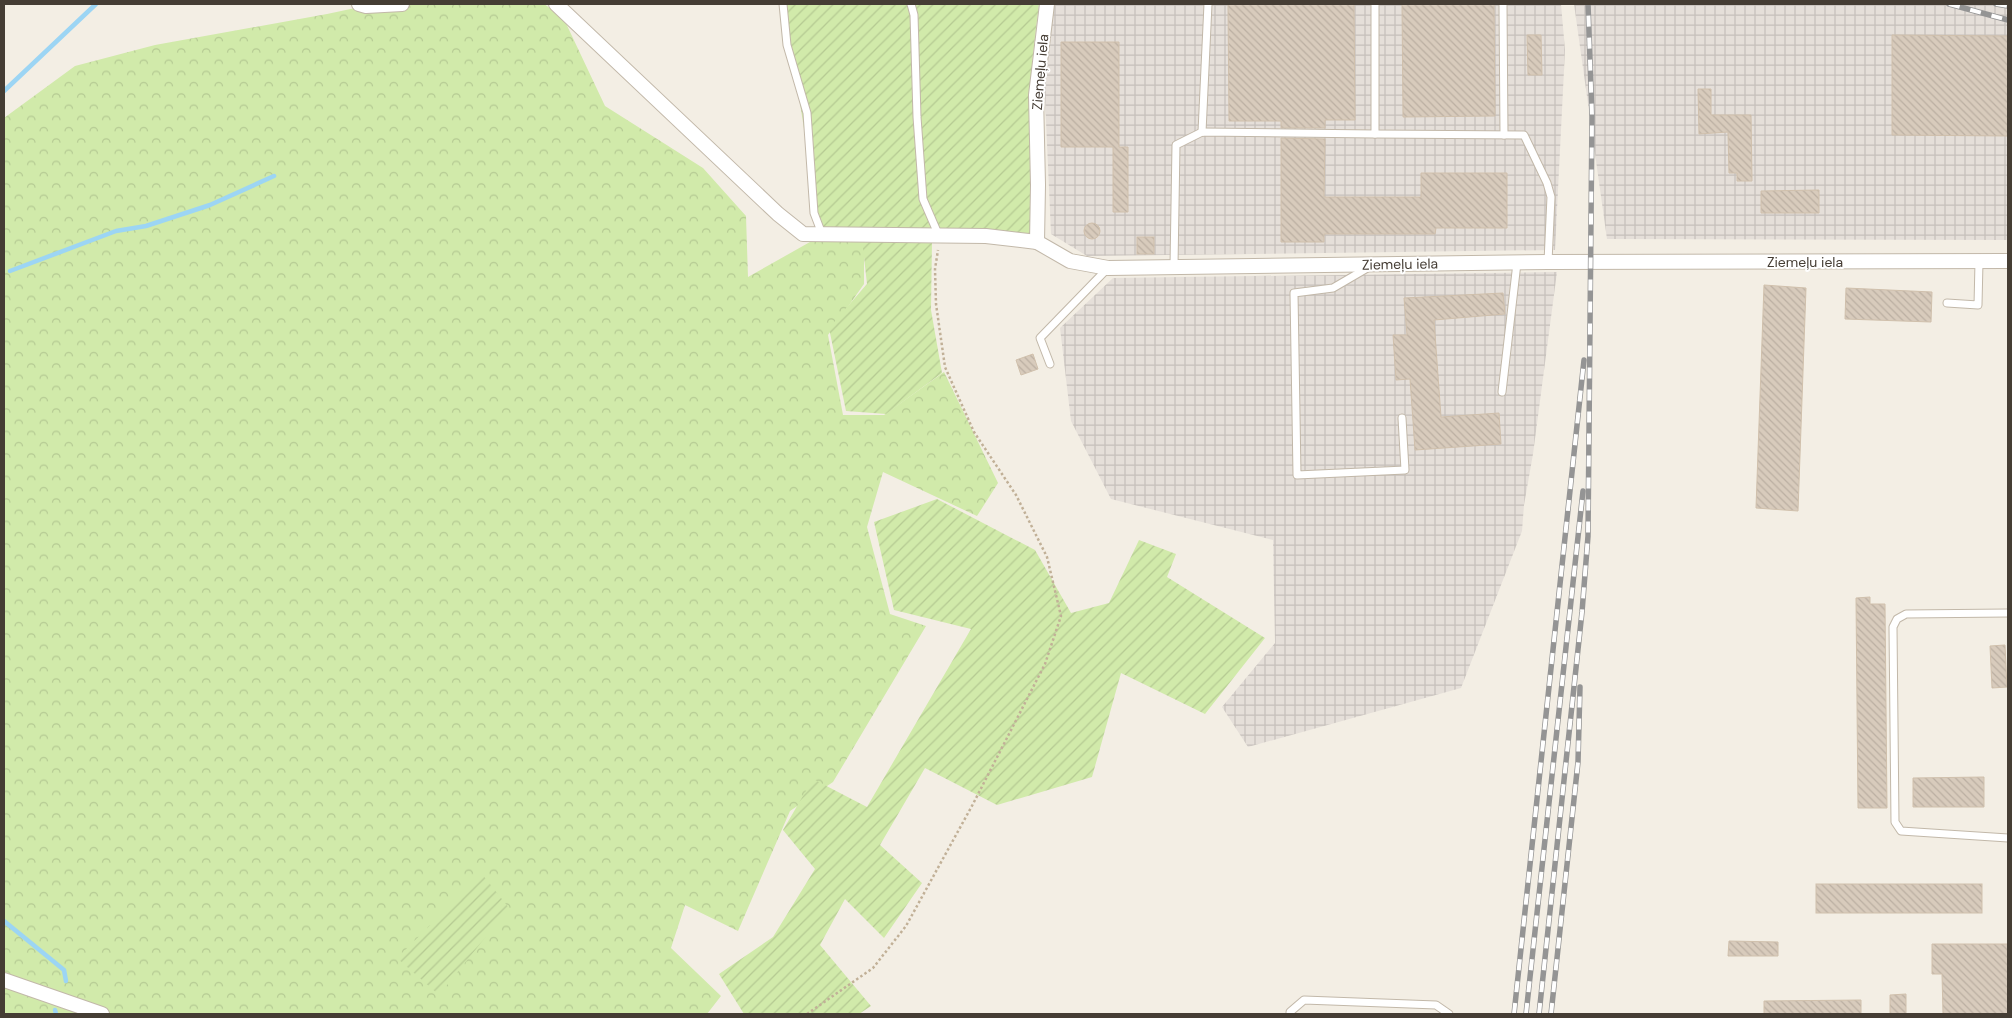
<svg xmlns="http://www.w3.org/2000/svg" width="2012" height="1018" viewBox="0 0 2012 1018" font-family="'DM Sans',sans-serif">
	<style>
		.industrial { fill: url(#industrial-grid) }
		.forest { fill: url(#forest-crowns) }
		.garden { fill: url(#garden-furrows) }
		.lines { fill: none; stroke-linecap: round; stroke-linejoin: round }
		.stream { stroke: #9cd5f4; stroke-width: 4.5 }
		.building { fill: url(#building-back-hatch); stroke: #d0c0ac }
		.lane-casing { stroke: #c2b8a9; stroke-width: 9 }
		.street-casing { stroke: #c2b8a9; stroke-width: 16 }
		.path { stroke: #c1b097; stroke-width: 2.5; stroke-dasharray: 2.5 2.5; stroke-linecap: butt }
		.lane { stroke: #fff; stroke-width: 7 }
		.street { stroke: #fff; stroke-width: 14 }
		.rail-casing { stroke: #949494; stroke-width: 5.5 }
		.rail { stroke: #fff; stroke-width: 4; stroke-dasharray: 11; stroke-linecap: butt }
		.labels { text-anchor: middle; dominant-baseline: central; stroke-width: 4; stroke-linejoin: round; paint-order: stroke }
		.street-label { font-size: 14px; fill: #453d34; stroke: #fff }
	</style>
	<defs>
		<pattern id="industrial-grid" width="8" height="8" patternUnits="userSpaceOnUse" patternTransform="scale(1.25)"><rect width="8" height="8" fill="#e5dfd9"/><path d="M0 4h8M4 0v8" fill="none" stroke="#c6c0bb"/></pattern>
		<pattern id="forest-crowns" width="20" height="18" patternUnits="userSpaceOnUse" patternTransform="scale(1.25)"><rect width="20" height="18" fill="#d1eaaa"/><path d="M2 6a3 3 0 1 1 6 0M12 15a3 3 0 1 1 6 0" fill="none" stroke="#b5ca93"/></pattern>
		<pattern id="garden-furrows" width="10" height="10" patternUnits="userSpaceOnUse" patternTransform="scale(1.25)"><rect width="10" height="10" fill="#d1eaaa"/><path d="M-1 1l2-2M0 10L10 0M9 11l2-2" fill="none" stroke="#b5ca93"/></pattern>
		<pattern id="building-back-hatch" width="6" height="6" patternUnits="userSpaceOnUse" patternTransform="scale(1.25)"><rect width="6" height="6" fill="#d8cbbc"/><path d="M-1 5l2 2M0 0l6 6M5-1l2 2" fill="none" stroke="#bbafa2"/></pattern>
	</defs>
	<rect width="100%" height="100%" fill="#f3eee4"/>
	<g class="industrial">
		<polygon points="1054,4 1561,4 1565,50 1555,250 1087,256 1051,234 1044,75"/>
		<polygon points="1574,4 2008,4 2008,240 1607,239"/>
		<polygon points="1557,272 1533,454 1524,505 1522,531 1461,688 1248,747 1222,707 1275,643 1273,540 1111,499 1071,421 1060,328 1113,278"/>
	</g>
	<polygon class="forest" points="374,4 544,4 563,17 605,106 703,168 746,216 748,277 817,238 864,152 864,284 828,335 843,415 884,415 944,372 998,483 977,516 883,472 867,527 890,614 926,626 833,782 790,811 738,931 685,905 671,948 721,996 707,1014 4,1014 4,118 75,66 155,45 327,14"/>
	<g class="garden">
		<polygon points="784,4 1039,4 1032,63 1030,234 820,228"/>
		<polygon points="862,239 932,241 931,310 942,373 886,414 846,411 829,328 867,284"/>
		<polygon points="937,499 1035,550 1071,613 1109,603 1139,540 1176,554 1167,577 1265,638 1205,714 1121,673 1092,777 997,805 925,768 880,845 922,883 884,938 845,899 820,945 871,1006 859,1014 744,1014 719,974 773,937 815,869 783,830 813,779 867,807 971,629 894,610 874,522"/>
		<polygon points="482,874 509,908 439,995 397,958"/>
	</g>
	<g class="lines">
		<g class="stream">
			<polyline points="4,91 96,4"/>
			<polyline points="10,271 116,231 146,226 210,205 274,176"/>
			<polyline points="4,921 64,970 66,981"/>
			<polyline points="55,1010 56,1014"/>
		</g>
	</g>
	<g class="building">
		<polygon points="1228,4 1354,4 1355,120 1325,120 1325,128 1281,128 1281,121 1229,121"/>
		<polygon points="1402,4 1494,4 1495,116 1403,117"/>
		<polygon points="1527,35 1541,35 1542,75 1528,75"/>
		<polygon points="1892,35 2008,36 2008,136 1892,135"/>
		<polygon points="1061,42 1119,42 1119,147 1128,147 1128,212 1113,212 1113,147 1061,147"/>
		<polygon points="1698,89 1711,89 1711,115 1751,115 1752,181 1737,181 1737,173 1729,173 1728,132 1699,134"/>
		<polygon points="1281,138 1325,139 1324,197 1421,197 1421,173 1507,173 1507,228 1436,228 1435,234 1324,234 1324,242 1281,242"/>
		<polygon points="1819,190 1819,213 1761,213 1761,191"/>
		<circle cx="1092" cy="231" r="8"/>
		<rect x="1137" y="237" width="17" height="17"/>
		<polygon points="1764,285 1806,288 1798,511 1756,508"/>
		<polygon points="1846,288 1932,292 1931,322 1845,319"/>
		<polygon points="1503,293 1505,314 1434,320 1441,417 1499,413 1501,444 1415,450 1410,379 1396,380 1393,335 1407,335 1404,298"/>
		<polygon points="1033,354 1038,369 1021,375 1016,360"/>
		<polygon points="1870,597 1870,604 1885,604 1887,808 1858,808 1856,598"/>
		<polygon points="2005,645 2007,687 1992,688 1990,646"/>
		<polygon points="1984,777 1984,807 1913,807 1913,778"/>
		<rect x="1816" y="884" width="166" height="29"/>
		<polygon points="1729,941 1778,942 1778,956 1728,956"/>
		<polygon points="1932,944 2008,944 2008,1014 1943,1014 1942,974 1932,974"/>
		<polygon points="1906,994 1906,1014 1890,1014 1890,995"/>
		<polygon points="1861,1000 1861,1014 1764,1014 1764,1001"/>
	</g>
	<g class="lines">
		<g class="lane-casing">
			<g id="lane">
				<polyline points="783,4 787,45 807,113 814,213 822,234"/>
				<polyline points="911,4 914,15 917,117 923,199 939,236"/>
				<polyline points="1503,4 1504,135"/>
				<polyline points="1202,132 1208,4"/>
				<polyline points="1375,134 1524,135 1547,183 1551,197 1548,262"/>
				<polyline points="1174,266 1176,145 1202,132 1375,134 1375,4"/>
				<polyline points="1369,267 1333,288 1294,293 1297,475 1405,470 1402,418"/>
				<polyline points="1947,303 1978,305 1979,262"/>
				<polyline points="1050,364 1040,338 1108,268"/>
				<polyline points="1502,392 1517,263"/>
				<polyline points="2008,613 1906,614 1897,619 1893,627 1895,822 1901,831 2008,838"/>
				<polyline points="1290,1014 1290,1012 1304,1000 1436,1005 1449,1014"/>
			</g>
		</g>
		<g class="street-casing">
			<g id="street">
				<polyline points="359,4 366,6 402,4"/>
				<polyline points="556,4 778,214 803,234 986,236 1037,242"/>
				<polyline points="1047,4 1036,95 1038,185 1037,242 1070,261 1108,268 1548,262 2008,261"/>
				<polyline points="4,980 102,1014"/>
			</g>
		</g>
		<polyline class="path" points="807,1014 873,968 906,926 973,804 1045,664 1061,616 1047,557 1016,495 974,432 945,367 936,304 935,269 938,250"/>
		<use href="#lane" class="lane"/>
		<use href="#street" class="street"/>
		<g class="rail-casing">
			<g id="rail">
				<polyline points="1949,4 2008,20"/>
				<polyline points="1996,4 2008,6"/>
				<polyline points="1514,1014 1584,360"/>
				<polyline points="1526,1014 1583,491"/>
				<polyline points="1539,1014 1582,612 1588,536 1592,116 1588,4"/>
				<polyline points="1551,1014 1578,762 1580,687"/>
			</g>
		</g>
		<use href="#rail" class="rail"/>
	</g>
	<g class="labels">
		<g class="street-label">
			<text transform="translate(1040 72) rotate(-85)">Ziemeļu iela</text>
			<text x="1805" y="262">Ziemeļu iela</text>
			<text transform="translate(1400 264) rotate(-1)">Ziemeļu iela</text>
		</g>
	</g>
	<rect width="2012" height="1018" fill="none" stroke="#453d34" stroke-width="10"/>
</svg>
